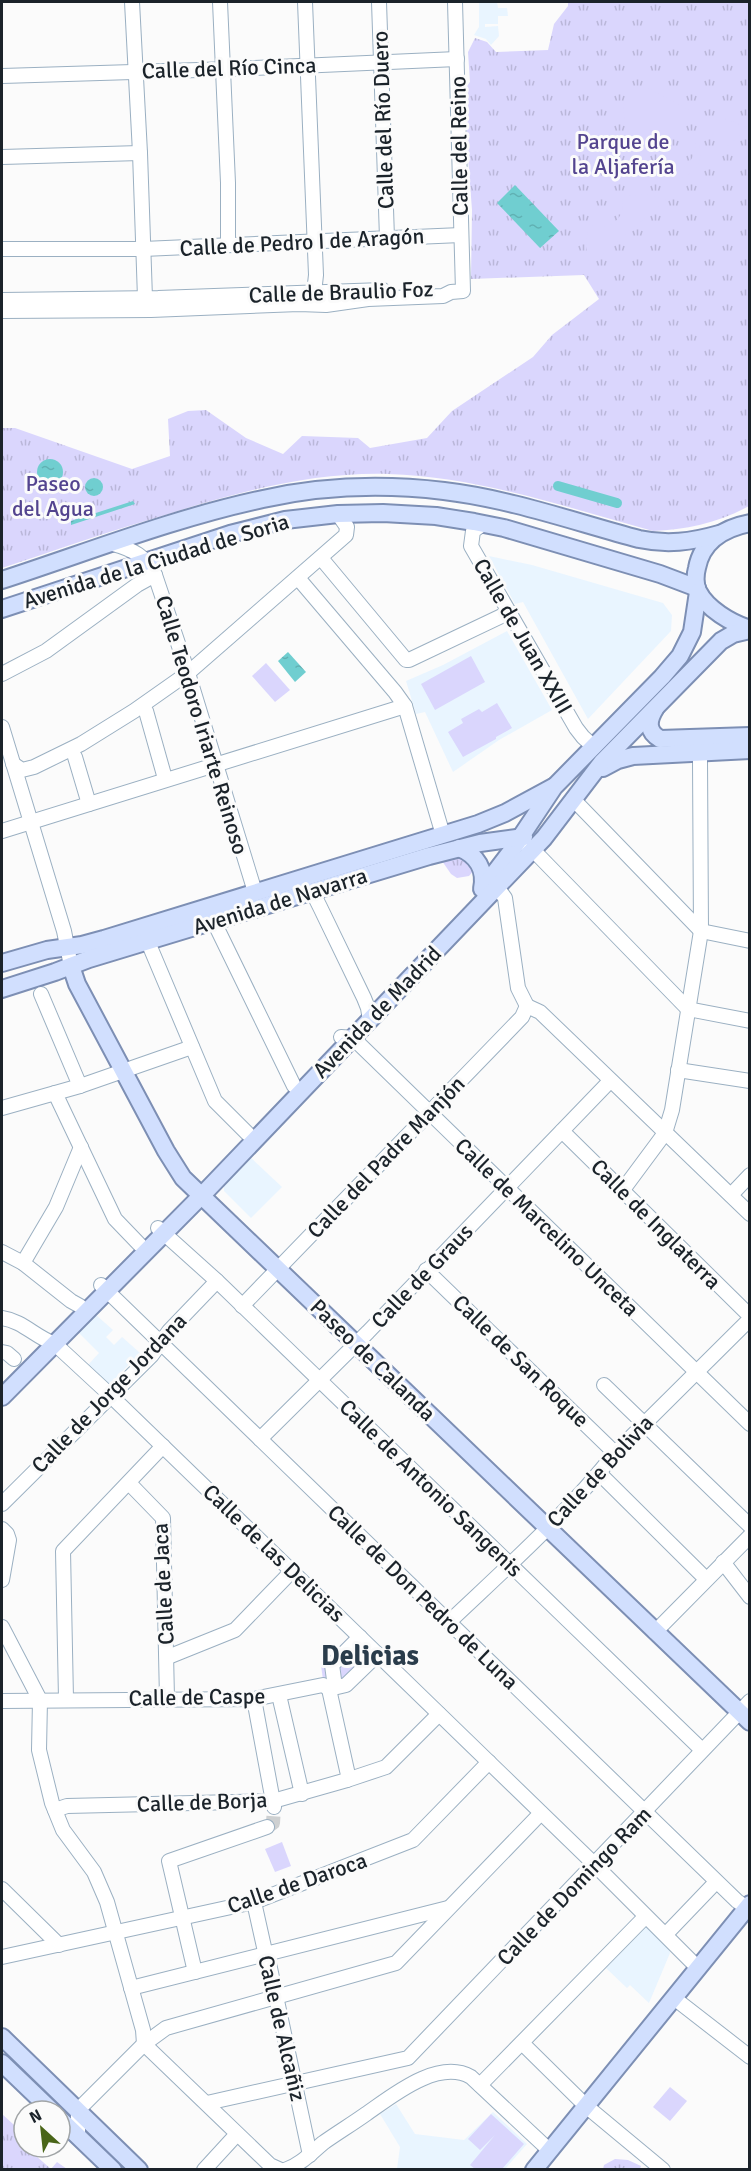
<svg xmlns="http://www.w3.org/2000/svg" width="751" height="2171" viewBox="0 0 751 2171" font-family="Signika,sans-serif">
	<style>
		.built { fill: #e9f5ff }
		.grass { fill: url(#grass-tufts) }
		.garden { fill: #dad6fd }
		.water { fill: url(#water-ripples) }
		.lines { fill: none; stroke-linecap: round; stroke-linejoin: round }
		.canal { stroke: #70ced0; stroke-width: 10 }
		.minor-tunnel { stroke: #ced0d1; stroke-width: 14; stroke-dasharray: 14 7; stroke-linecap: butt }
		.minor-casing { stroke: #9bb0c2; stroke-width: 16 }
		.major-casing { stroke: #7d8fb4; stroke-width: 20 }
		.minor { stroke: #fff; stroke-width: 14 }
		.major { stroke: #d1dffe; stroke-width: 16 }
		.labels { text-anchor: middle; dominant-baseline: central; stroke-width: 6; stroke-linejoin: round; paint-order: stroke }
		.street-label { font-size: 22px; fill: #1b232a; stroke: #fbfbfb }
		.park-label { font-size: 22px; fill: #53448f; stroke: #fbfbfb }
		.district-label { font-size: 28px; font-weight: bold; fill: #2a3c4b; stroke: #fbfbfb }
	</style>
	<defs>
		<pattern id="grass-tufts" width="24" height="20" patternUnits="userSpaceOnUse" patternTransform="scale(1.5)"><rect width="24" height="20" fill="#dad6fd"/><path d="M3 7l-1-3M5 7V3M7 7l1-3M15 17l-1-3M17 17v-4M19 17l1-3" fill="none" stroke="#bab7d9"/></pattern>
		<pattern id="water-ripples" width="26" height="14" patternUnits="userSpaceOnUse" patternTransform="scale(1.5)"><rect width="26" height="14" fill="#70ced0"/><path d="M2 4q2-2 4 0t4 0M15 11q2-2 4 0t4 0" fill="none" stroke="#60b1b3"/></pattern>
	</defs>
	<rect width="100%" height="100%" fill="#fbfbfb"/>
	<g class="built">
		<polygon points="479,2 497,2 498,8 507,8 508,16 498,16 498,24 485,24 485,27 498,26 499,36 491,45 486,39 474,35 479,27"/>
		<polygon points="489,556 532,565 663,603 672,615 671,631 588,719 523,602 515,604"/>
		<polygon points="507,631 552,710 499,740 453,772 425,712 416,714 406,681 443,665"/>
		<polygon points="249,1156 282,1187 251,1218 224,1191 224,1182"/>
		<polygon points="96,1315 113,1330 106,1337 114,1345 122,1337 140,1353 109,1385 88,1365 99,1353 79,1333"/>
		<polygon points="647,1926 669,1948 670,1953 649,2003 630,1985 627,1988 606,1968"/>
		<polygon points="396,2104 415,2134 464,2140 493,2112 527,2144 505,2169 397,2169 400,2147 380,2114"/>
	</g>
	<g class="grass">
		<path d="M568 2H749V506C720 522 686 530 653 531 565 507 480 477 388 474 312 472 237 492 165 515 110 531 56 550 2 568V428H15L132 469 170 456 168 419 188 411 206 410 246 438 283 454 302 436 358 438 370 448 427 438 452 411 533 357 552 335 599 299 584 275 471 279 472 210 468 157 465 87 470 82 468 52 475 38 487 42 496 52 548 50 554 24 568 6Z"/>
		<polygon points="462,855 476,868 469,876 457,878 451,874 440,858"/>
		<polygon points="2,2114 24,2134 24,2147 32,2147 35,2155 51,2169 57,2162 67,2169 2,2169"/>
		<polygon points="615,2159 628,2160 641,2166 640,2169 603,2169 604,2165"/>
	</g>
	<g class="garden">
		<polygon points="646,87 691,111 688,116 688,122 678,131 667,132 662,135 656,141 653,152 643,161 628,153 623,103 635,97"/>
		<polygon points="723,118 749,128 725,148 721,132"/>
		<path d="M694 134C715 164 680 195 654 169 679 177 702 161 694 134Z"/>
		<path d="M644 194 666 200 590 265C585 251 585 238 590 224 609 233 627 218 622 197Z"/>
		<polygon points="471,656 485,682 435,710 421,684"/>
		<polygon points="266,663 290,690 275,702 252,676"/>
		<polygon points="497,703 512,728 496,737 496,739 463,757 448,732 463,723 461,719 479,709 482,712"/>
		<polygon points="350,1636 378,1654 346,1685 334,1678 323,1680 321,1665"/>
		<polygon points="282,1842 291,1866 275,1872 265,1849"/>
		<polygon points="670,2087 687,2101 670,2121 653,2107"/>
		<polygon points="491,2114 524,2144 502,2169 475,2169 470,2165 495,2135 480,2150 468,2139"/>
	</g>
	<g class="water">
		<polygon points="515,185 559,231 540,248 497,203"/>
		<circle cx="50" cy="472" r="13"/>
		<circle cx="94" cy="487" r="9"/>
		<polygon points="133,501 135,504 71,525 71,521"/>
		<polygon points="288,652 306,672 295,682 278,661"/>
	</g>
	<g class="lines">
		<polyline class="canal" points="558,486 617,503"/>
		<polyline class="minor-tunnel" points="267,1827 273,1823 274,1807"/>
		<g class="minor-casing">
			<g id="minor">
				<polyline points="132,2 140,153 145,298 148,305"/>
				<polyline points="220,2 228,183 228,245"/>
				<polyline points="305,2 316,275 314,293 311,298"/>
				<polyline points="379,2 387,238"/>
				<polyline points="2,76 231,69 457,59"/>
				<polyline points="2,157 140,153"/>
				<polyline points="2,249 143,249 461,235"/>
				<polyline points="2,300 158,298 383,290"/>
				<polyline points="2,311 151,310 299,304 326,305 368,299 443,296 451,292 463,291 455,2"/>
				<polyline points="483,524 473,531 471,546 576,728 583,737 594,747"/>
				<path d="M113 544C132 549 147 557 155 575L188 673 255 892"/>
				<polyline points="321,558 406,660 409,660 510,612"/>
				<polyline points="298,578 395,692 405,706 443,835"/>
				<polyline points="2,674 46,651 137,585 155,575"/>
				<polyline points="146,711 164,775"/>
				<polyline points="2,727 64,931 71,966"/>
				<polyline points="75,757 89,804"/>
				<polyline points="13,764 22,770 34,767 81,744 134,711 188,673 346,535 347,527 338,514"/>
				<polyline points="573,799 701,931 750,941"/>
				<polyline points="2,831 405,706"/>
				<polyline points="525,844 538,855 688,1009 750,1021"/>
				<polyline points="497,887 505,898 518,988 527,1006"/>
				<polyline points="305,888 314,895 320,907 364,998 368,1008 370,1020"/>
				<polyline points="214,922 294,1086"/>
				<polyline points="148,942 215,1101 248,1134"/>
				<polyline points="41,994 80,1086"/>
				<polyline points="527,1006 540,1012 750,1214"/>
				<polyline points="341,1037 353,1038 750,1424"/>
				<polyline points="678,1070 750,1081"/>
				<polyline points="55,1093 115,1219 140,1245"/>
				<polyline points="2,1108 80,1086 192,1047"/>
				<polyline points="562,1131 750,1316"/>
				<polyline points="622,1191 665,1133 672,1110 701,931 700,760 701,753 708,746"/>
				<polyline points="731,1195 750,1175"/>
				<polyline points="158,1228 217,1281 702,1750"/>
				<polyline points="2,1252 23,1263 71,1301 80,1306"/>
				<polyline points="23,1263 56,1207 81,1147"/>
				<polyline points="426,1270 615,1453"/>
				<polyline points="101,1285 737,1901 750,1910"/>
				<polyline points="242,1306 522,1017 527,1006"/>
				<path d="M2 1318C23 1321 35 1337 55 1344L108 1393"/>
				<polyline points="2,1352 7,1353 14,1359"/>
				<polyline points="604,1385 750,1526"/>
				<polyline points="112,1397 591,1861"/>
				<polyline points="260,1439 368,1332 610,1081"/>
				<polyline points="599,1473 706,1579"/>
				<polyline points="129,1483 163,1518 167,1698"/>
				<polyline points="2,1504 152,1355 169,1331 217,1281"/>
				<polyline points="2,1529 7,1534 9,1540 2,1580"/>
				<polyline points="723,1562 750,1597"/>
				<path d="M449 1622C506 1568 566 1515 615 1453L750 1319"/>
				<polyline points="2,1627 40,1700 39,1750 52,1803 63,1830 94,1872 107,1902 143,2030 144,2044 270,2165 281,2170"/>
				<polyline points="655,1632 750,1536"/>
				<polyline points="168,1657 235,1630 292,1571"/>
				<polyline points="335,1687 332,1665 360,1637"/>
				<polyline points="279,1695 302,1794"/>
				<polyline points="66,1699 63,1551 163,1446"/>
				<polyline points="254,1699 274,1807"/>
				<polyline points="2,1701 254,1699 323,1685 329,1689 346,1685 378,1654"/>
				<polyline points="347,1780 386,1767 439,1714"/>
				<polyline points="55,1810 67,1806 273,1801 347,1780 348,1775 329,1689"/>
				<polyline points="598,1868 698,1968"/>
				<polyline points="2,1889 59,1945"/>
				<polyline points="254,1902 264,1947 267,1954 310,2155"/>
				<polyline points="669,1931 716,1882"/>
				<polyline points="2,1957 254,1902 413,1840 489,1762"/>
				<polyline points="195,1972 169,1861 267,1827"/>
				<polyline points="131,1988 448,1908"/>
				<polyline points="674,1998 750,2057"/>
				<polyline points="522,2043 586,2106 663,2170"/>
				<polyline points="480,2085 645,1917"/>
				<polyline points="207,2103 408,2058 750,1701"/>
				<polyline points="78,2136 78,2110 144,2044 166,2028 396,1963 541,1813"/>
				<polyline points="204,2170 237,2134"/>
				<path d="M285 2170C300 2165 311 2153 323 2143 337 2133 352 2124 366 2114 392 2096 438 2058 471 2077L549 2150"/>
			</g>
		</g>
		<g class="major-casing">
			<g id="major">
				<path d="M750 523C724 528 702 541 697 568 695 575 695 585 698 591 707 609 731 623 750 629"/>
				<path d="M2 580C88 552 174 518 263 499 321 486 385 484 444 491 511 499 575 522 639 539 667 545 691 542 719 534"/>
				<polyline points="2,609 230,534 285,520 338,514 383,513 436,516 474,522 504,528 660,574 697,588"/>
				<path d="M655 709C647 722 648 732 660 739L750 736"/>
				<polyline points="603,768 618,760 633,756 750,750"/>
				<path d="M459 848C477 855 486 870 482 889L486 888"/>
				<polyline points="486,884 512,850 554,787 662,677 680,656 692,632 698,592"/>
				<polyline points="2,963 47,950 82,945 104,939 478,824 505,813 553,787"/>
				<polyline points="71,966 77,984 166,1151 183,1178 750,1722"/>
				<polyline points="2,989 55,972 89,959 429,856 480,843 524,837"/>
				<polyline points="2,1397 208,1189 544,838 602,762 721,641 733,634 750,630"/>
				<polyline points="2,2037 139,2170"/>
				<polyline points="2,2063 52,2111"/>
				<polyline points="60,2119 113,2170"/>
				<polyline points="534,2170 750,1904"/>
			</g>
		</g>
		<use href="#minor" class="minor"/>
		<use href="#major" class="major"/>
	</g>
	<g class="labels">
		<g class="street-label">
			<text transform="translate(229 68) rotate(-2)">Calle del Río Cinca</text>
			<text transform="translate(383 120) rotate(-92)">Calle del Río Duero</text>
			<text transform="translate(459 146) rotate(-91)">Calle del Reino</text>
			<text transform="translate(302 242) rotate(-3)">Calle de Pedro I de Aragón</text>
			<text transform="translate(341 292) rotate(-2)">Calle de Braulio Foz</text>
			<text transform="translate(156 561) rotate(-17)">Avenida de la Ciudad de Soria</text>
			<text transform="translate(523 636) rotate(60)">Calle de Juan XXIII</text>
			<text transform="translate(202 725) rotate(73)">Calle Teodoro Iriarte Reinoso</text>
			<text transform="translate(280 901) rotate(-17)">Avenida de Navarra</text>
			<text transform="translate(377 1012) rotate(-46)">Avenida de Madrid</text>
			<text transform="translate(386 1157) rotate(-46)">Calle del Padre Manjón</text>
			<text transform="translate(656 1224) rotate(45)">Calle de Inglaterra</text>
			<text transform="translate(547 1227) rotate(44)">Calle de Marcelino Unceta</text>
			<text transform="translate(422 1276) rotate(-46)">Calle de Graus</text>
			<text transform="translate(373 1360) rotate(44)">Paseo de Calanda</text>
			<text transform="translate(521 1361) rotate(44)">Calle de San Roque</text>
			<text transform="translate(109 1393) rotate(-46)">Calle de Jorge Jordana</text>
			<text transform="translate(600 1471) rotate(-47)">Calle de Bolivia</text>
			<text transform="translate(431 1488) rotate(44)">Calle de Antonio Sangenis</text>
			<text transform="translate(274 1553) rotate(44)">Calle de las Delicias</text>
			<text transform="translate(163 1584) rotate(-93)">Calle de Jaca</text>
			<text transform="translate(423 1597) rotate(44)">Calle de Don Pedro de Luna</text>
			<text transform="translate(197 1697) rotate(-1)">Calle de Caspe</text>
			<text transform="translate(202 1802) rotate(-2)">Calle de Borja</text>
			<text transform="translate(297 1883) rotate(-19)">Calle de Daroca</text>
			<text transform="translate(574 1886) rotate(-46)">Calle de Domingo Ram</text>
			<text transform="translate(282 2028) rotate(77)">Calle de Alcañiz</text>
		</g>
		<g class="park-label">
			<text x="623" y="141">Parque de<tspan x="623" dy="25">la Aljafería</tspan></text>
			<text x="53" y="483">Paseo<tspan x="53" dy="25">del Agua</tspan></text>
		</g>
		<g class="district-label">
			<text x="370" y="1656">Delicias</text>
		</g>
	</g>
	<rect width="751" height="2171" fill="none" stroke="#1b232a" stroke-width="6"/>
	<g transform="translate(42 2129) rotate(333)"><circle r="28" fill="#fbfbfb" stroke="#a1a5a7" stroke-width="1.5"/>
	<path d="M0-4.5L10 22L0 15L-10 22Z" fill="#496518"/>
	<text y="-9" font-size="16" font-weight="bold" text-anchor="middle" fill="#1b232a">N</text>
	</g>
</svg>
